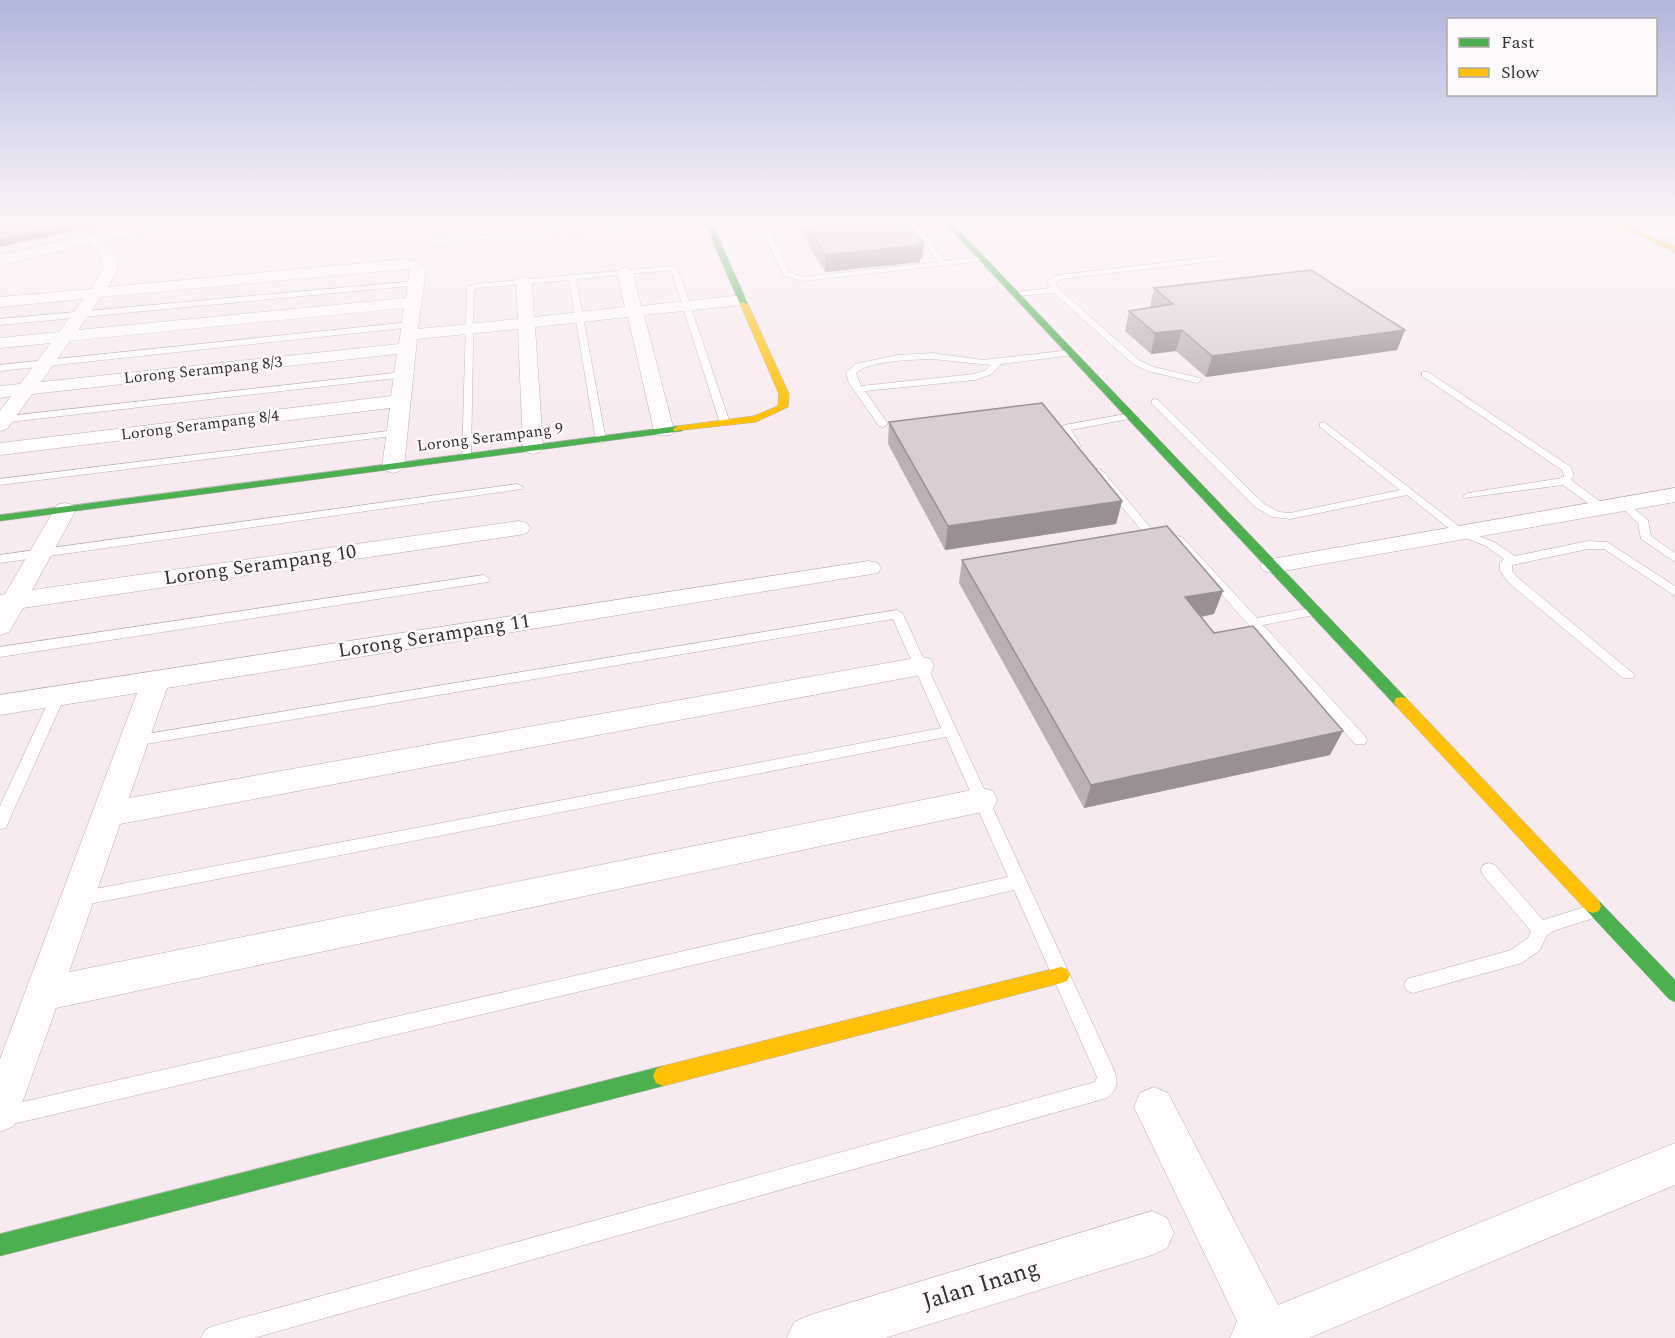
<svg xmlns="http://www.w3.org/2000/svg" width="1675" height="1338" viewBox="0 0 1675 1338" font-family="Spectral,serif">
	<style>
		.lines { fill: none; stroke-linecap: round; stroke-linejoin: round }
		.lane-casing { stroke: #b7adb0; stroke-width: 1 }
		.street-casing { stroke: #b7adb0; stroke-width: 1 }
		.fast-casing { stroke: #b7adb0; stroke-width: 1 }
		.slow-casing { stroke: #b7adb0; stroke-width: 1 }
		.lane { fill: #fefcfd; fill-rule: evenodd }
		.street { fill: #fefcfd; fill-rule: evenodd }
		.fast { fill: #4caf50; fill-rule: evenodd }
		.slow { fill: #ffc107; fill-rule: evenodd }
		.wall { fill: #bbb1b4 }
		.shaded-wall { fill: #989092 }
		.building { fill: #d9ced1; stroke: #989092; stroke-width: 1.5 }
		.labels { text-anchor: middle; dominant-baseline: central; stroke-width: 5; stroke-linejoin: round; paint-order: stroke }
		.far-street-label { font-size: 16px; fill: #372e31; stroke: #fef9fa }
		.street-label { font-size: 20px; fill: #372e31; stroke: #fef9fa }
		.near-street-label { font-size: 24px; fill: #372e31; stroke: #fef9fa }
	</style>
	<rect width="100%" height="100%" fill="#f8ebef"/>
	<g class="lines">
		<g class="lane-casing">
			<g id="lane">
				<polygon points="616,223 647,223 434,244 430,242 434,240"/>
				<polygon points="759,223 766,223 790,272 803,277 938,262 909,223 917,223 945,261 982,257 986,259 982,261 803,281 784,276"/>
				<polygon points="1221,256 1225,258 1224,260 1061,279 1055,282 1059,289 1139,360 1154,367 1200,378 1202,380 1197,383 1148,371 1133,364 1054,293 1015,296 1011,294 1015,292 1051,288 1047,281 1059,275"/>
				<polygon points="672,266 678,269 730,423 729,425 721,425 720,423 671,270 576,279 606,440 601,443 596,440 569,280 478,288 474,290 471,457 466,460 462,459 467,287 476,284"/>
				<polygon points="416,281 420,283 419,285 0,325 0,319"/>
				<polygon points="410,322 413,323 413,327 0,371 0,365"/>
				<path d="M1071 350 1074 351V355L1001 364 992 374 975 380 865 391 888 424 883 427 879 426 849 383 846 373 855 364 898 355 932 353 983 360ZM932 359 990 365 986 370 974 374 861 386 856 373C870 360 912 360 932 359Z"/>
				<polygon points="403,372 406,373 406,377 0,423 0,417"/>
				<polygon points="1422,372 1428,372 1571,467 1574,476 1571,480 1606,506 1606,510 1598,510 1563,485 1464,498 1463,496 1468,493 1562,478 1564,476 1562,470 1422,376"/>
				<polygon points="1155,399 1158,400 1263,503 1279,512 1290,513 1400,490 1320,427 1320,423 1324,422 1464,530 1494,542 1515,556 1588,541 1607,542 1675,586 1675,596 1604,549 1588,549 1512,565 1512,571 1517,577 1635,675 1633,678 1623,678 1509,583 1500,571 1500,563 1504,559 1486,546 1456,534 1407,495 1290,519 1272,517 1255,507 1152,404 1152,400"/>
				<polygon points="1131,413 1134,414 1134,418 1071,430 1081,446 1076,449 1072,448 1060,428 1065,425"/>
				<polygon points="396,430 400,431 400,435 0,485 0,479"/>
				<polygon points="1098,469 1102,470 1150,527 1150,531 1142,531 1094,474 1094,470"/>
				<polygon points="518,484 523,487 522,489 0,563 0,555"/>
				<polygon points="1624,501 1648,520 1651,536 1675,553 1675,562 1641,539 1638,523 1618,504"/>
				<polygon points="1178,536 1182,537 1257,618 1315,607 1319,608 1321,611 1319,614 1263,625 1365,736 1367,740 1365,744 1355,744 1174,541 1172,539"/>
				<polygon points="484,575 490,579 488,582 0,657 0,647"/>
				<path d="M897 610 903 614 1114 1070C1119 1082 1117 1090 1107 1098L254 1338H201L205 1330 213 1326 1095 1082 1097 1077 1014 890 0 1127V1107L1008 877 946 737 79 906 73 904 71 899 73 894 79 892 941 728 893 619 134 746 129 745 127 741 129 737Z"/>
				<polygon points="58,691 65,696 8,823 6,828 0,829 0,806 51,696"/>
				<polygon points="1489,863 1495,865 1543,920 1591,905 1597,907 1600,912 1597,917 1556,930 1547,935 1540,950 1522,963 1413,993 1407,991 1404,985 1407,979 1511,950 1528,938 1531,931 1483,875 1481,870 1483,865"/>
			</g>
		</g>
		<g class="street-casing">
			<g id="street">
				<path d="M144 223H172L170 226 103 241C122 263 122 263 108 287L407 259 423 265 426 268 418 329 518 319 516 281 524 276 532 281 534 317 625 307 617 272 625 267 633 272 641 306 743 295 751 300 743 305 644 315 674 431 671 435H657L654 431 628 317 535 327 543 448 540 452 533 454 526 452 523 448 518 329 417 339 404 467 400 471 393 473 386 471 382 467 390 408 0 455V443L391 396 397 354 32 394 7 429 0 431V411L11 396 0 398V386L20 384 51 343 0 348V338L59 332 83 299 0 307V297L91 289C106 264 109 267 90 244L0 265V255ZM406 269 410 270 406 298 78 330 101 297ZM404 308 399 344 41 382 70 341Z"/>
				<polygon points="568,223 582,223 583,229 581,232 571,232"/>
				<polygon points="1675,228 1675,236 1643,240 1636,236 1643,232"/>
				<polygon points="1675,488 1675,502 1272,573 1264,571 1260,566 1264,561 1272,559"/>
				<polygon points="65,503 73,505 76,510 32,590 519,521 527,523 530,528 527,533 519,535 23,608 9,632 0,635 0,595 5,594 57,505"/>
				<polygon points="869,561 878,563 881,568 878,573 167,688 129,798 921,657 931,659 934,666 931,673 921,675 120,824 69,972 982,788 993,791 997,800 993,809 982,812 56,1008 14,1126 0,1132 0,1059 137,693 0,715 0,695"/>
				<polygon points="1154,1087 1168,1093 1278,1305 1675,1143 1675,1185 1309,1338 1230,1338 1237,1321 1134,1107 1140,1093"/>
				<polygon points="1152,1211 1167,1218 1174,1233 1167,1248 1152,1255 885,1338 787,1338 794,1322 810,1315"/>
			</g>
		</g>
		<g class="fast-casing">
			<g id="fast">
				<polygon points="705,223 712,223 748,304 747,306 740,304"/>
				<polygon points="945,223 952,223 1406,698 1408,702 1406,706 1396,706"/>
				<polygon points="678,426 683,429 682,431 0,521 0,515"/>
				<polygon points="1593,899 1599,901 1675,980 1675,1002 1669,999 1587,911 1585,906 1587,901"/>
				<polygon points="663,1066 670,1069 673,1076 670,1083 663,1086 0,1256 0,1234"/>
			</g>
		</g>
		<g class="slow-casing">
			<g id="slow">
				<polygon points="1611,223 1621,223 1675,247 1675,252"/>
				<polygon points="741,302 748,304 789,394 788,407 756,422 674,431 673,429 678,426 754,416 778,406 779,394 740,304"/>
				<polygon points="1401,697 1406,698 1599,901 1601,906 1599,911 1593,913 1587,911 1396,706 1394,702 1396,698"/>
				<polygon points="1061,967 1067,969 1070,975 1067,981 1061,983 663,1086 656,1083 653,1076 656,1069 663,1066"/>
			</g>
		</g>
		<use href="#lane" class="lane"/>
		<use href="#street" class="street"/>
		<use href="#fast" class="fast"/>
		<use href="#slow" class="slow"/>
	</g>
	<g class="wall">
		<polygon points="798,223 905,223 924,242 922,259 920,259 920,262 825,272 798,227"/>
		<polygon points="1154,288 1405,330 1397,350 1206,377 1176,351 1151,354 1125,331 1129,311 1150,307"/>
		<polygon points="889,422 1122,501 1116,524 945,550 888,444"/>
		<polygon points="962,560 1214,614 1201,617 1214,633 1330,755 1084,808 959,583"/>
	</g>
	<g class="shaded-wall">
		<polygon points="76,223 111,223 0,247 0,240"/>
		<polygon points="924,242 922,259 920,259 920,262 825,272 825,255"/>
		<polygon points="1182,330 1176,351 1151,354 1155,333"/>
		<polygon points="1405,330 1397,350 1206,377 1212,356"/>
		<polygon points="1122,501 1116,524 945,550 948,526"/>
		<polygon points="1223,591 1214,614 1178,621 1185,597"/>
		<polygon points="1343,731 1330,755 1084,808 1091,785"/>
	</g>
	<g class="building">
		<polygon points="0,223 76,223 0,240"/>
		<polygon points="805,223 905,223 924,242 919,243 921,245 825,255"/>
		<polygon points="1311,270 1405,330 1212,356 1182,330 1155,333 1129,311 1173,304 1154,288"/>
		<polygon points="1042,403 1122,501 948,526 889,422"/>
		<polygon points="1167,526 1223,591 1185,597 1214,633 1253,626 1343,731 1091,785 962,560"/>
	</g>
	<linearGradient id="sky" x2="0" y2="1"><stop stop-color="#b0b6dd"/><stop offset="0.54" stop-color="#fcf6f8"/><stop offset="1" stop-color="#fcf6f8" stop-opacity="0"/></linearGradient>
	<rect width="1675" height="411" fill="url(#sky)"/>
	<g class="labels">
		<g class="far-street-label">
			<text transform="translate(203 370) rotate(-6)">Lorong Serampang 8/3</text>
			<text transform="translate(200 425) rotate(-7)">Lorong Serampang 8/4</text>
			<text transform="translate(490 437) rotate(-7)">Lorong Serampang 9</text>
		</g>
		<g class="street-label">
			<text transform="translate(260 565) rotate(-8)">Lorong Serampang 10</text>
			<text transform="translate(434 636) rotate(-9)">Lorong Serampang 11</text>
		</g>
		<g class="near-street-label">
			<text transform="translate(981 1285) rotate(-17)">Jalan Inang</text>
		</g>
	</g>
	<rect x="1447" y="18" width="210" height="78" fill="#fef9fa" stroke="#aea8aa" stroke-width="1.5"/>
	<rect x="1459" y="38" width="30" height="9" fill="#4caf50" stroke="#aea8aa" stroke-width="1.5"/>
	<text x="1501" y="48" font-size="18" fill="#372e31">Fast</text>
	<rect x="1459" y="68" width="30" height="9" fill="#ffc107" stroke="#aea8aa" stroke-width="1.5"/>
	<text x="1501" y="78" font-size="18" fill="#372e31">Slow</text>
</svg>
